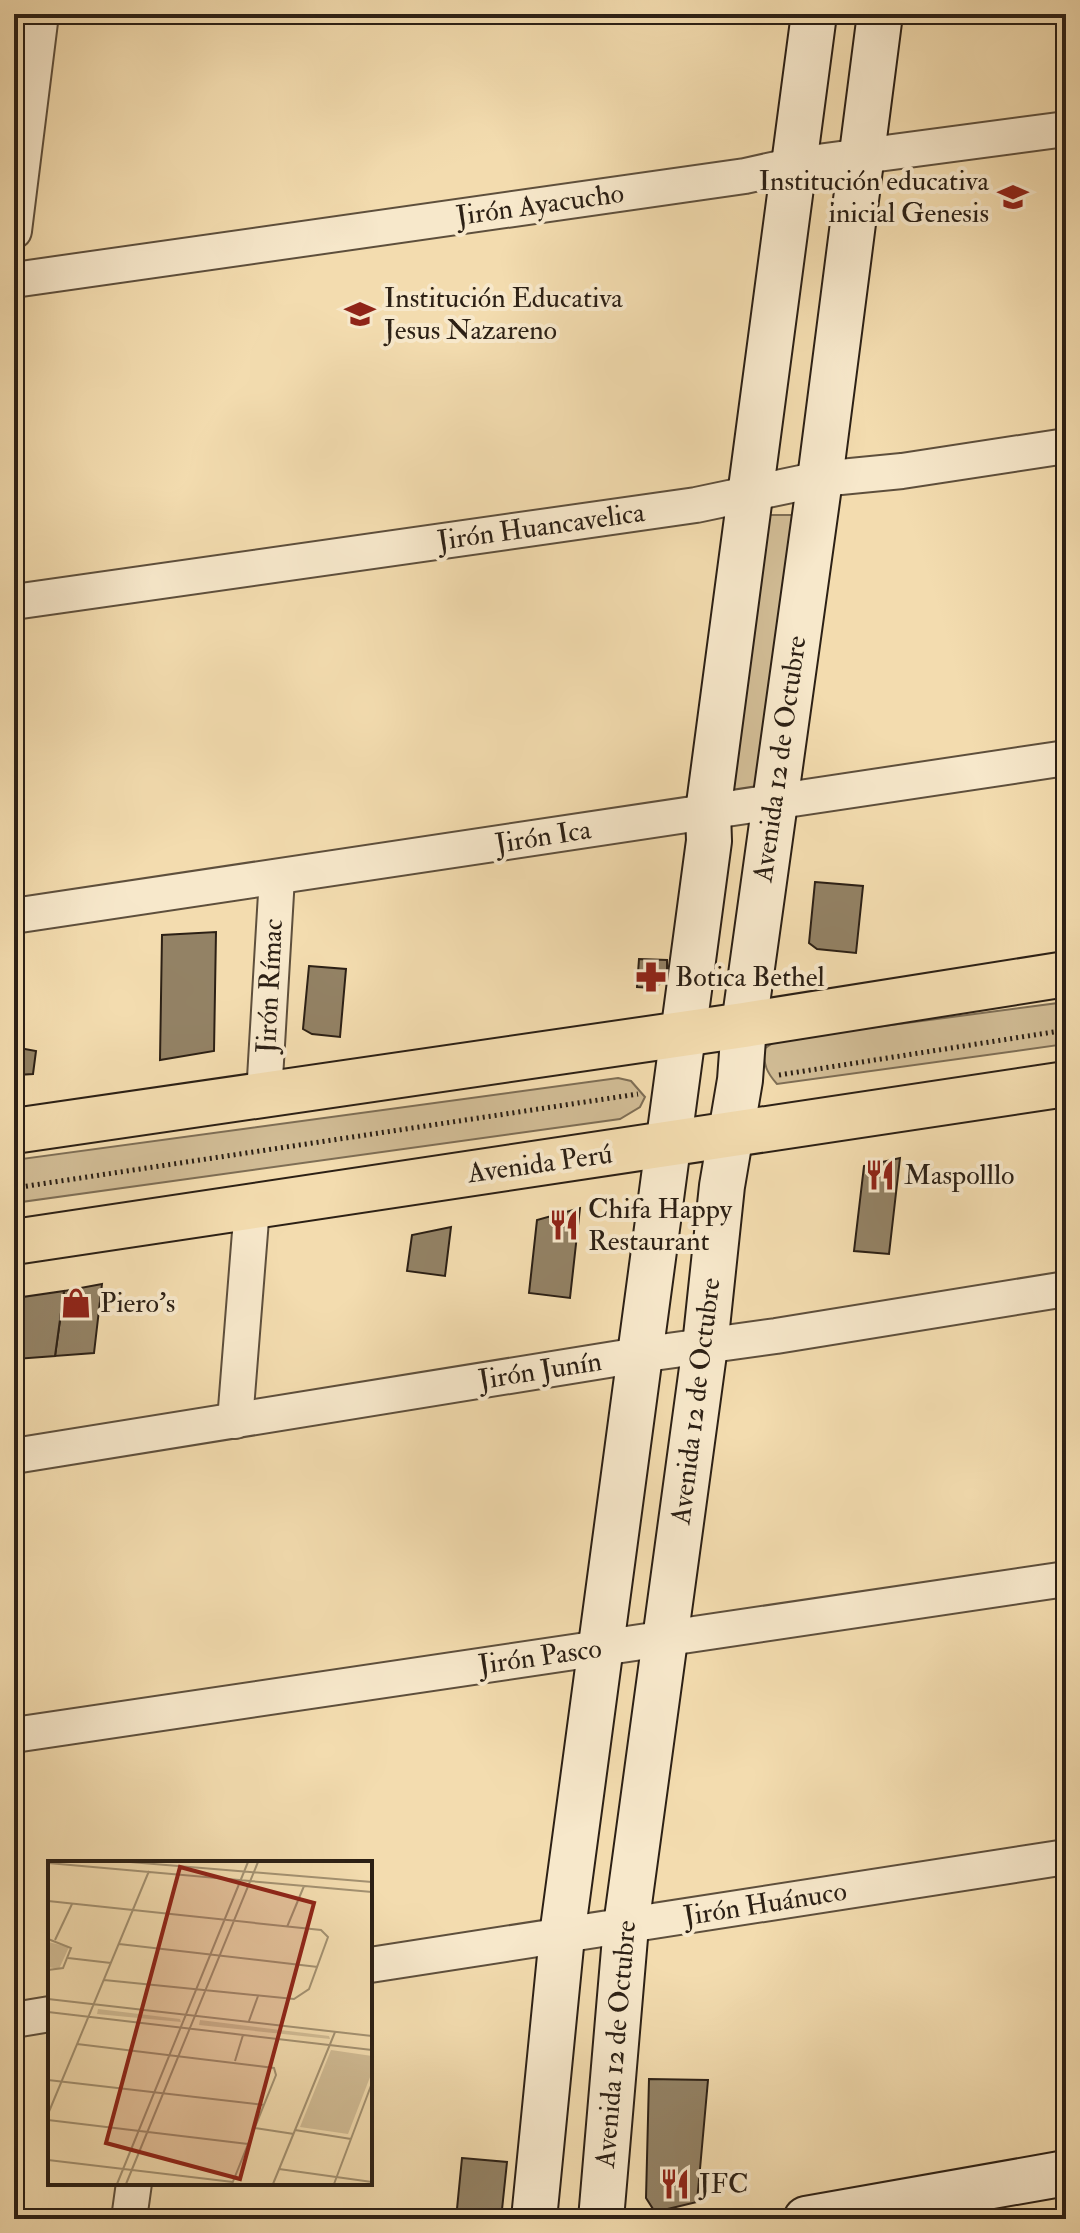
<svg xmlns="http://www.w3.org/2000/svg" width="1080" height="2233" viewBox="0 0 1080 2233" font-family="'IM FELL Double Pica',serif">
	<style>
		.green { fill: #d1bc95; stroke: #7e6e55; stroke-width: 2 }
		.building { fill: #938265; stroke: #2c2015; stroke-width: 2 }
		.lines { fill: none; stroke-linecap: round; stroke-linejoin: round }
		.street-casing { stroke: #5e4f3c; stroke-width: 38 }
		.secondary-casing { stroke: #2c2015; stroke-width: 48 }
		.primary-casing { stroke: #2c2015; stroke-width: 48 }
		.path { stroke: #2c2015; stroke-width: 5; stroke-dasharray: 2 4; stroke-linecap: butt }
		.street { stroke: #f7e8cb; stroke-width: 34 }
		.secondary { stroke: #f7e8cb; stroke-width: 44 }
		.primary { stroke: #f3dcaf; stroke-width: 44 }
		.labels { text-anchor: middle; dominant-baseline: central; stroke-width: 8; stroke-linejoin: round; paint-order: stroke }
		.poi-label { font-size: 28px; fill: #2c2015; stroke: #f7e8cb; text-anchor: start }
		.street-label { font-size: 28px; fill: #2c2015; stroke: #f7e8cb }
		.inset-road { fill: none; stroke: #a39171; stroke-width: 2 }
		.view { fill: #8f2418; fill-opacity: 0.15; stroke: #8f2418; stroke-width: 4 }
		.inset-edge { fill: none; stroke: #2c2015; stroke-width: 4 }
	</style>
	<rect width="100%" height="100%" fill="#f3dcaf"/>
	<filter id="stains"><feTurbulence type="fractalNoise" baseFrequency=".0025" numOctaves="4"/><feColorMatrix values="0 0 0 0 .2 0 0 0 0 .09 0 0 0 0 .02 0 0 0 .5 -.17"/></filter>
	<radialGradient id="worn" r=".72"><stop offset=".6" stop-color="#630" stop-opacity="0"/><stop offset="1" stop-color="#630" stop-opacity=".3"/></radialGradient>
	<g class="green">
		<polygon points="767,515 810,515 770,794 732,799"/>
		<path d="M1066 1002V1044L777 1084C767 1073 763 1064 764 1049L777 1040Z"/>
		<polygon points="618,1078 631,1081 645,1097 640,1107 620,1119 14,1203 14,1160"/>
	</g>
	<g class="building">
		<polygon points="815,882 863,886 856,953 817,949 809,943"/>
		<polygon points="216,932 214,1051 160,1060 162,935"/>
		<polygon points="639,959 667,960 667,973 662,982 654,988 637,987"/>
		<polygon points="309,966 346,969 340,1037 312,1034 303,1029"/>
		<polygon points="14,1047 36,1051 33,1074 17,1075 16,1088 14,1088"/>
		<polygon points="900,1158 889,1254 854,1251 864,1166"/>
		<polygon points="580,1208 570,1298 529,1293 537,1220"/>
		<polygon points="451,1227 445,1276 407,1271 412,1235"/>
		<polygon points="102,1284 94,1353 55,1356 64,1291"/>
		<polygon points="64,1291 55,1356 16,1359 23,1297"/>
		<polygon points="23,1297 16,1359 14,1382 14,1298"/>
		<polygon points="649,2079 708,2080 697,2202 655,2212 646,2198"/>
		<polygon points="462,2158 507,2162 501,2219 456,2219"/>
		<polygon points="14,2192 24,2193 22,2219 14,2219"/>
	</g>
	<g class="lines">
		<g class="street-casing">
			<g id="street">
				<polyline points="14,231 41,14"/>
				<polyline points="14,280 745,176 795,165 1066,129"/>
				<polyline points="14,602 696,505 820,479 902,471 1066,446"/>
				<polyline points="14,914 20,915 1066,758"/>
				<polyline points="264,1095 277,877"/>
				<polyline points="235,1421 252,1207"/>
				<polyline points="14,1456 639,1355 776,1336 1066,1289"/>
				<polyline points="14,1735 1066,1579"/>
				<polyline points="370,1965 1066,1857"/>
				<polyline points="14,2020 50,2014"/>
				<polyline points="129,2219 134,2183"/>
			</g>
		</g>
		<g class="secondary-casing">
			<g id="secondary">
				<polyline points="534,2219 562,1936 709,841 708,812 814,14"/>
				<polyline points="601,2219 626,1926 705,1346 722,1186 740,1080 744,1025 820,479 880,14"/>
				<polyline points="806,2219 1066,2173"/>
			</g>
		</g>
		<g class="primary-casing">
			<g id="primary">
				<polyline points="14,1131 744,1025 1066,974"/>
				<polyline points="14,1242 1066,1084"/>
			</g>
		</g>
		<g class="path">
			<polyline points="779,1075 1066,1030"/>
			<polyline points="14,1188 638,1094"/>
		</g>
		<use href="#street" class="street"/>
		<use href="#secondary" class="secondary"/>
		<use href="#primary" class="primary"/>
	</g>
	<defs>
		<g id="school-bare" transform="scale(2.4)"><path d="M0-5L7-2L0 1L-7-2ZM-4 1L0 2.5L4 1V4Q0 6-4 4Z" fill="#8f2418" stroke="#f7e8cb" stroke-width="2.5" paint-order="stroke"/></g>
		<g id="pharmacy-bare" transform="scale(2.4)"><path d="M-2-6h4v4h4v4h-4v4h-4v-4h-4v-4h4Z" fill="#8f2418" stroke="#f7e8cb" stroke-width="2.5" paint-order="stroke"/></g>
		<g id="restaurant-bare" transform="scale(2.4)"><path d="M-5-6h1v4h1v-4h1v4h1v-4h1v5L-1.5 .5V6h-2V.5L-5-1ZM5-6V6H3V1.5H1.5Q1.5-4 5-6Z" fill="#8f2418" stroke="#f7e8cb" stroke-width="2.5" paint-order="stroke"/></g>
		<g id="shop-bare" transform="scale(2.4)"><path d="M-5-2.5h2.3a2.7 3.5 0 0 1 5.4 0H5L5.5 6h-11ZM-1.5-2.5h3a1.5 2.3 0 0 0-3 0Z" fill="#8f2418" stroke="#f7e8cb" stroke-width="2.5" paint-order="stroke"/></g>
	</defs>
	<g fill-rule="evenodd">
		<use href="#school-bare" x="1013" y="197"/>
		<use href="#school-bare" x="360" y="314"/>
		<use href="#pharmacy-bare" x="651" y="977"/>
		<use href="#restaurant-bare" x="880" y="1175"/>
		<use href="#restaurant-bare" x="564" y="1225"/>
		<use href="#shop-bare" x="76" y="1303"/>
		<use href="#restaurant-bare" x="675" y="2184"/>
	</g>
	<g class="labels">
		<g class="poi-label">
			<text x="989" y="181" text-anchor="end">Institución educativa<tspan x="989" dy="32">inicial Genesis</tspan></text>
			<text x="384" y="298">Institución Educativa<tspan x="384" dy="32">Jesus Nazareno</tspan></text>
			<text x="675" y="977">Botica Bethel</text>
			<text x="904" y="1175">Maspolllo</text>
			<text x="588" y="1209">Chifa Happy<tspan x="588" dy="32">Restaurant</tspan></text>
			<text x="100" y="1303">Piero's</text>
			<text x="699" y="2184">JFC</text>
		</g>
		<g class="street-label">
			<text transform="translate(540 205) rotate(-8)">Jirón Ayacucho</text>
			<text transform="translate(541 527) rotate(-8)">Jirón Huancavelica</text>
			<text transform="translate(780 759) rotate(-82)">Avenida 12 de Octubre</text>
			<text transform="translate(543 837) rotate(-9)">Jirón Ica</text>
			<text transform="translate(270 986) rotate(-87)">Jirón Rímac</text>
			<text transform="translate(540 1164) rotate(-8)">Avenida Perú</text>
			<text transform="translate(540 1371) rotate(-9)">Jirón Junín</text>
			<text transform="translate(696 1401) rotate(-83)">Avenida 12 de Octubre</text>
			<text transform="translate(540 1657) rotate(-8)">Jirón Pasco</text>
			<text transform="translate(765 1904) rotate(-9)">Jirón Huánuco</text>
			<text transform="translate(616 2044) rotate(-85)">Avenida 12 de Octubre</text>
		</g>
	</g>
	<g transform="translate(48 1861)">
		<rect width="324" height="324" fill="#f3dcaf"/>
		<path d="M0 81 21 86 11 108 0 106ZM50 148 132 158 133 161 49 153ZM152 159 281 175 282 178 151 164ZM283 189 324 195V211L300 273 252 266Z" fill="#d1bc95"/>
		<path class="inset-road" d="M82 1 324 21M0 2 324 31M0 40 273 69 280 76 261 128 246 138 56 119M239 66 256 25M0 78 23 87 15 107 0 109M7 79 24 43M71 83 270 106M20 97 63 102M0 138 324 175M0 151 324 189M201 160 210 135M29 183 226 207 228 214 184 323M187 200 195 174M0 219 216 244M0 253 101 10M0 259 200 283M207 267 246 273M247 269 303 278M0 299 185 321M231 308 324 321M69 323 200 1M78 323 210 1M225 323 287 171M286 323 324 222"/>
		<path class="view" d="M132 6 266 42 192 318 58 282Z"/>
		<rect width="324" height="324" class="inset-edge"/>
	</g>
	<rect width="1080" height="2233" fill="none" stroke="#f3dcaf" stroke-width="48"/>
	<rect x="16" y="16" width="1048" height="2201" fill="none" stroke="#2c2015" stroke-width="4"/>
	<rect x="24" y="24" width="1032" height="2185" fill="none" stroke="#2c2015" stroke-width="2"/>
	<rect width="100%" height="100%" filter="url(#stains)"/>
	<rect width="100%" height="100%" fill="url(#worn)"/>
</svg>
